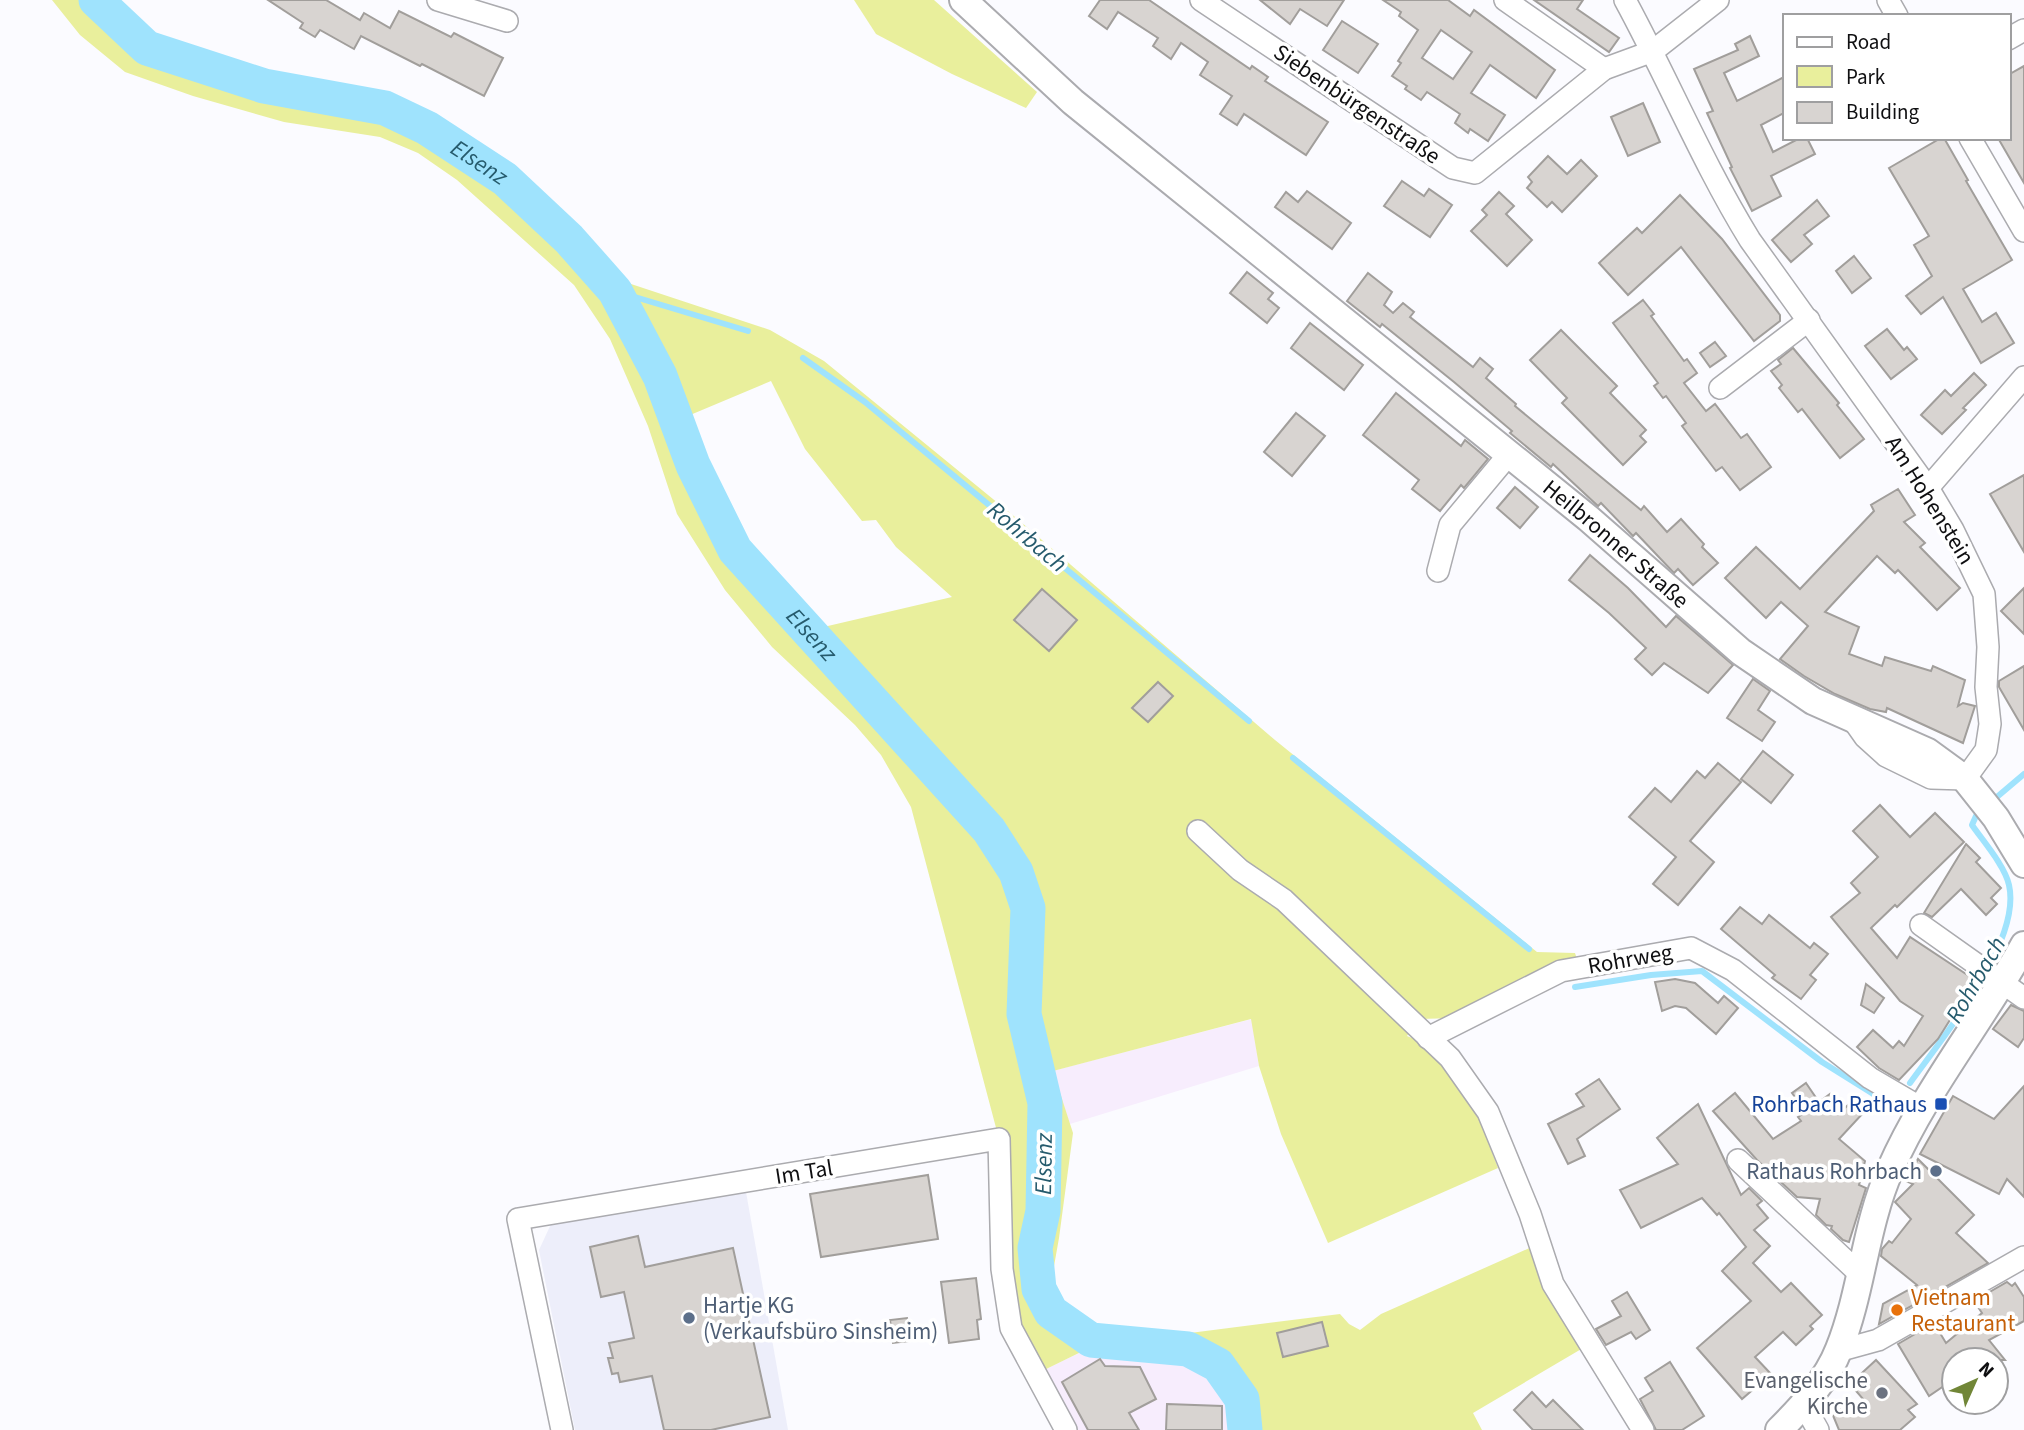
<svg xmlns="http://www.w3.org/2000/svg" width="2024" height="1430" viewBox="0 0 2024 1430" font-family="'Source Sans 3',sans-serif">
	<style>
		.built { fill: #edeefa }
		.industrial { fill: #f7edfd }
		.green { fill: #e9ef9c; fill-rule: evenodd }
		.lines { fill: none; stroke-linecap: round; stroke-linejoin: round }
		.stream { stroke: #9fe3fd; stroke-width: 6 }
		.river { stroke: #9fe3fd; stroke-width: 35 }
		.building { fill: #d8d4d1; stroke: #a19e9b; stroke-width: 2; fill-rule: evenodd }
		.minor-casing { stroke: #ababaf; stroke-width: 24 }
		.major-casing { stroke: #ababaf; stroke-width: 30 }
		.minor { stroke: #fff; stroke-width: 21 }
		.major { stroke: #fff; stroke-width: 26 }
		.transit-dot { fill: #1a4fb4; stroke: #fff; stroke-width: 2.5 }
		.service-dot { fill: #5c6f8a; stroke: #fff; stroke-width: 2.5 }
		.food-dot { fill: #e8710a; stroke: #fff; stroke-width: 2.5 }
		.worship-dot { fill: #6b7280; stroke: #fff; stroke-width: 2.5 }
		.labels { text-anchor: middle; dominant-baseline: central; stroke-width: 7; stroke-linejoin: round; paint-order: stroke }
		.street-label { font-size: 23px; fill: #0f0f11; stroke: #fff }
		.transit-label { font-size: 23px; fill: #164399; stroke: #fff; text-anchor: end }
		.service-label { font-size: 23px; fill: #4e5e75; stroke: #fff; text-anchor: end }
		.food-label { font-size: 23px; fill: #c56008; stroke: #fff; text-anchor: start }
		.worship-label { font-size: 23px; fill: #5b616d; stroke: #fff; text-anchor: end }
		.water-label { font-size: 24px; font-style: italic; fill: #265b6d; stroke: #fff }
	</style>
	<rect width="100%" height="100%" fill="#fbfbff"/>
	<polygon class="built" points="746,1192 788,1430 575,1430 539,1250 551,1224"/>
	<g class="industrial">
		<polygon points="1252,1019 1259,1066 1070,1124 1052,1071"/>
		<polygon points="1104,1349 1205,1367 1236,1401 1233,1430 1058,1430 1036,1374 1083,1351"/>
	</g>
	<g class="green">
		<path d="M52 0H102L147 44 261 81 390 105 439 131 478 156 578 235 625 282 770 330 824 361 1015 517 1275 740 1537 952 1575 953 1578 962 1458 1018 1418 1019 1407 1036 1429 1045 1478 1115 1498 1168 1328 1243 1281 1134 1259 1066 1251 1019 1053 1071 1073 1133 1059 1238 1048 1300 1076 1325 1182 1334 1340 1314 1349 1324 1360 1330 1381 1314 1534 1246 1583 1348 1473 1413 1482 1430H1233L1236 1401 1205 1367 1104 1349 1083 1351 1036 1374 1011 1328 999 1139 911 807 881 755 855 725 772 647 725 590 677 514 648 426 610 339 574 285 457 180 418 153 380 137 284 122 193 96 125 72 80 35ZM771 381 805 449 862 521 876 520 896 547 952 597 815 629 750 552 683 418Z"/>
		<polygon points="854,0 934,0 1037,92 1026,108 952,74 876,34"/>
	</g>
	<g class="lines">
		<g class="stream">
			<polyline points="615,291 748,331"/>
			<polyline points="803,358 865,402 1249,721"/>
			<polyline points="1293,758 1529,949"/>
			<polyline points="1991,802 2024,774"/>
			<polyline points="1575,987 1651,975 1702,971 1822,1062 1886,1102"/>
			<path d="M1910 1083C1943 1037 2022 942 2009 885 2005 866 1983 841 1972 825L1976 816 1983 810"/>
		</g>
		<path class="river" id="s1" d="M96 0 147 48 264 86 385 108 427 128 505 179 569 239 615 291 660 376 693 465 735 550 989 830 1016 872 1028 908 1024 1014 1045 1103 1043 1211 1035 1248 1039 1289 1051 1312 1091 1340 1188 1349 1218 1365 1242 1399 1245 1430"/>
	</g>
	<g class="building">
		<polygon points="268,0 326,0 360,20 364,13 390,28 399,11 451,37 454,33 503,58 484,96 422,64 420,66 361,36 354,49 320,30 315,37 300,28 303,23"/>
		<polygon points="1100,0 1149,0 1250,69 1252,66 1268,77 1265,81 1328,122 1306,155 1244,114 1237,125 1220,114 1232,96 1200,75 1208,62 1181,43 1171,59 1153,46 1158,38 1118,12 1107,29 1089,16"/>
		<polygon points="1260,0 1344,0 1327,26 1300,9 1290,24"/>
		<path d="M1383 0H1448L1470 16 1474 10 1555 70 1536 98 1490 65 1471 93 1505 115 1488 141 1470 129 1468 133 1455 123 1460 114 1427 92 1421 100 1405 89 1407 86 1392 76 1401 63 1398 61 1418 30 1399 16 1401 12ZM1441 30 1472 52 1453 79 1422 58Z"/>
		<polygon points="1534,0 1583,0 1577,9 1619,38 1609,52"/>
		<polygon points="1342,21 1378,44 1358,73 1323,50"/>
		<polygon points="1750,36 1759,56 1724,73 1737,101 1784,77 1784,113 1761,125 1773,152 1800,138 1807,138 1815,154 1771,176 1781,196 1752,211 1730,168 1732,167 1707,113 1713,111 1694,69 1738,50 1735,44"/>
		<polygon points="2024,66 2024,183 1998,138 2008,138 2008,75"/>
		<polygon points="1643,103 1660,142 1628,156 1611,117"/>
		<polygon points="1941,138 1944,138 1968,180 1966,181 2012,260 1963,289 1982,322 1996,313 2014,343 1981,363 1943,297 1921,314 1906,296 1932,276 1914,245 1929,236 1889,168"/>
		<polygon points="1548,156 1567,174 1581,160 1597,176 1562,212 1552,202 1547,207 1527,188 1532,182 1528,177"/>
		<polygon points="1402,181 1424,196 1429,189 1452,205 1430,237 1384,206"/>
		<polygon points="1307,191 1351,223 1332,249 1275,207 1286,192 1298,202"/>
		<polygon points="1499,192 1514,206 1506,214 1532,240 1507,266 1471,231 1487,215 1482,210"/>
		<polygon points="1680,195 1722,239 1780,315 1780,321 1754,341 1681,247 1628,295 1599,263 1637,228 1642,233"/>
		<polygon points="1817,200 1829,216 1804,235 1812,244 1791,262 1772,240"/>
		<polygon points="1854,256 1871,278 1852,293 1836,271"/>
		<polygon points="1247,272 1273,293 1268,299 1279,308 1267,323 1230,293"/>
		<polygon points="1368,273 1392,292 1384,305 1393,313 1403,303 1414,312 1410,317 1473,367 1480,358 1493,369 1486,378 1516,404 1515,406 1641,510 1644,506 1667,532 1681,519 1704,544 1702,547 1718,563 1693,585 1678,569 1674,573 1636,533 1633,536 1601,503 1598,506 1553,464 1551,467 1510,433 1512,431 1454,382 1382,324 1380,327 1347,301"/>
		<polygon points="1643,300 1654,314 1651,316 1684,361 1687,359 1697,373 1684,383 1706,411 1715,404 1741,438 1747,434 1771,467 1740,490 1722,467 1716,471 1682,426 1686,423 1666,396 1663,398 1654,386 1658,383 1613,323"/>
		<polygon points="1310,323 1363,365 1344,390 1291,348"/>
		<polygon points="1887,329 1904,350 1907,347 1917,359 1891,379 1865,346"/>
		<polygon points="1561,330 1617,386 1610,393 1646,430 1640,436 1646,442 1623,465 1562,403 1567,398 1530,360"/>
		<polygon points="1715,342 1726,356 1710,367 1700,353"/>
		<polygon points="1793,348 1839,403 1837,405 1864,439 1840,458 1802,409 1798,412 1779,388 1782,385 1771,371 1781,364 1778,360"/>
		<polygon points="1974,373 1986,385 1963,408 1966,410 1942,434 1921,415 1945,390 1951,396"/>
		<polygon points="1396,393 1461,446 1465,440 1488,459 1464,488 1461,485 1440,511 1412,489 1419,480 1363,435"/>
		<polygon points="1296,413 1325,436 1292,476 1264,452"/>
		<polygon points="2024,475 2024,552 1990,494"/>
		<polygon points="1515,487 1538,507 1520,528 1497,508"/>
		<polygon points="1898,489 1915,515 1904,522 1925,543 1920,547 1960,588 1937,610 1898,570 1895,573 1877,556 1825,612 1859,627 1849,654 1882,666 1885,657 1931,671 1933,666 1965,680 1958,706 1963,703 1975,706 1963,743 1887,708 1886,712 1870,709 1835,694 1804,676 1780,659 1808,626 1781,602 1766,618 1725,578 1756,547 1800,589 1874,511 1871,505"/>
		<polygon points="1590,555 1628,588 1666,627 1676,616 1733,665 1708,693 1664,663 1652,675 1635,659 1646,648 1609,613 1569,580"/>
		<polygon points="2024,588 2024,634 2001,611"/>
		<polygon points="1042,589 1077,620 1049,651 1014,620"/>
		<polygon points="2024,666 2024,730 1999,687 1999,681"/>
		<polygon points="1753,679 1770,691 1758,710 1775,722 1762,741 1727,718"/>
		<polygon points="1158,682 1173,696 1148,722 1132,708"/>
		<polygon points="1763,751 1793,775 1771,803 1741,779"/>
		<polygon points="1718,763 1741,782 1690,841 1714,862 1678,905 1653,884 1676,857 1629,817 1655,788 1671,802 1697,771 1705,778"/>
		<polygon points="1880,805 1910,837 1935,813 1964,842 1897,907 1895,905 1871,928 1897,958 1910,937 1975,980 1938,1039 1899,1080 1879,1068 1857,1047 1873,1030 1893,1048 1899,1041 1904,1046 1923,1016 1900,1001 1831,917 1860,893 1851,883 1878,857 1853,831"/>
		<polygon points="1966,844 1980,858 1976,862 2001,888 1991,898 1997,904 1986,915 1961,889 1932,917 1924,913"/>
		<polygon points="1740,907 1762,924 1769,915 1810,948 1814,943 1828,954 1810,975 1816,980 1801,999 1772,978 1775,975 1721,929"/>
		<polygon points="1675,979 1695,983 1718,1003 1724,996 1738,1008 1716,1034 1686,1008 1675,1006 1662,1011 1655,982"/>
		<polygon points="1866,984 1884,998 1874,1013 1861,1005"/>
		<polygon points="2011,1005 2024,1011 2024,1038 2018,1047 1993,1029"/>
		<polygon points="1599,1079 1620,1109 1577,1139 1585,1156 1568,1164 1548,1124 1584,1106 1576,1094"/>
		<polygon points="1806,1083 1819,1102 1830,1094 1842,1111 1854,1099 1865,1111 1839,1139 1865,1161 1859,1185 1866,1188 1849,1242 1843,1240 1831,1229 1832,1226 1826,1225 1816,1215 1820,1199 1797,1197 1757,1160 1713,1111 1735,1093 1773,1139 1801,1121 1798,1117 1806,1112 1792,1093"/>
		<polygon points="2024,1086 2024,1197 2007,1179 1999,1194 1920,1154 1953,1096 1994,1119"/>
		<polygon points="1698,1104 1741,1195 1749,1188 1762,1201 1757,1205 1768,1218 1754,1230 1770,1246 1753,1263 1781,1292 1791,1283 1822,1315 1810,1326 1813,1329 1796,1345 1783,1332 1755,1357 1771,1374 1742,1399 1697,1348 1751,1301 1722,1271 1746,1247 1719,1213 1717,1215 1702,1198 1641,1228 1620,1190 1678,1164 1657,1138"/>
		<polygon points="1918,1159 1974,1215 1956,1233 1988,1263 1879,1324 1883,1304 1917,1285 1881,1256 1882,1249 1889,1241 1892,1243 1911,1219 1895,1202 1913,1184 1906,1181"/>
		<polygon points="928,1175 938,1239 821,1257 810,1194"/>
		<polygon points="638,1236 645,1267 733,1248 770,1417 711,1430 664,1430 652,1376 620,1382 618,1373 612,1374 608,1358 613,1358 609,1343 634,1338 624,1292 601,1297 590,1247"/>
		<polygon points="976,1278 981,1319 977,1320 979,1339 949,1343 941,1282"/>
		<polygon points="2007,1282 2012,1286 2015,1283 2024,1297 2024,1321 1989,1340 2005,1360 1954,1360 1954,1379 1929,1396 1898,1344 1934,1323 1946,1343 1982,1313 1974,1301"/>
		<polygon points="1627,1292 1650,1330 1636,1339 1631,1332 1606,1345 1596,1329 1621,1316 1612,1301"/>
		<polygon points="907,1318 910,1341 893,1343 890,1320"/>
		<polygon points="1322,1322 1328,1346 1283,1357 1277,1333"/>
		<polygon points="1100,1359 1105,1366 1140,1367 1156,1399 1129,1413 1139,1430 1088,1430 1062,1382"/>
		<polygon points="1876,1360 1917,1404 1908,1410 1915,1417 1900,1430 1839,1430 1832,1413 1864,1400 1850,1384"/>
		<polygon points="1670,1362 1704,1416 1682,1430 1656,1430 1640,1399 1653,1391 1645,1378"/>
		<polygon points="1532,1392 1546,1407 1553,1400 1583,1430 1533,1430 1514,1410"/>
		<polygon points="1167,1404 1222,1406 1222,1430 1166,1430"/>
	</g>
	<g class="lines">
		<g class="minor-casing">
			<g id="minor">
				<polyline points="438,0 507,21"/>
				<polyline points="1201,0 1453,168 1475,173 1604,69 1653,51 1718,0"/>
				<polyline points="1505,0 1604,69"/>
				<path d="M1625 0C1668 79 1703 164 1750 240L1928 488 1953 530 1984 594 1988 647 1986 687 1990 724 1986 750 1965 779 1931 778 1886 756 1865 737 1853 720"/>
				<polyline points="1888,0 1897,16"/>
				<polyline points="2008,39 2024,30"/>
				<polyline points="1970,138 2024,231"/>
				<polyline points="1720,388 1809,320"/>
				<polyline points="1928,488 2024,377"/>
				<polyline points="1438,571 1450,525 1510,453"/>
				<polyline points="1198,831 1240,870 1284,900 1450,1058 1488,1112 1530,1214 1553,1284 1643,1430"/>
				<polyline points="1921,925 2024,998"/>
				<polyline points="1428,1038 1561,971 1691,948 1733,970 1870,1078 1923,1109"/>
				<polyline points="1738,1160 1861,1275"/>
				<polyline points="1838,1351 1878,1340 2024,1257"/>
				<polyline points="1804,1405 1818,1430"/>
				<polyline points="562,1430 518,1219 999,1139 1002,1269 1011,1328 1066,1430"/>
			</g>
		</g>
		<g class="major-casing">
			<g id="major">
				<path id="s2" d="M963 0 1073 102 1588 518 1741 652 1813 701 1928 752 1965 779 1996 818 2024 864"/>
				<path d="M1779 1430C1802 1407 1827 1380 1839 1349 1862 1292 1865 1226 1890 1170 1925 1090 1982 1021 2024 945"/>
			</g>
		</g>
		<use href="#minor" class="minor"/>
		<use href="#major" class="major"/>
	</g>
	<rect class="transit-dot" x="1934" y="1097" width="14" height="14" rx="3.5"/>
	<g class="service-dot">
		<circle cx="1936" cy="1171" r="7"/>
		<circle cx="689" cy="1318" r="7"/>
	</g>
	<circle class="food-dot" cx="1897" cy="1310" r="7"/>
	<circle class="worship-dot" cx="1882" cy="1393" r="7"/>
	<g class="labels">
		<g class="street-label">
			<text transform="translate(1357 104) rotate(34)">Siebenbürgenstraße</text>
			<text transform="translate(1930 500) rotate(58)">Am Hohenstein</text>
			<text stroke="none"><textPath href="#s2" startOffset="850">Heilbronner Straße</textPath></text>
			<text transform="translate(1630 959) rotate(-10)">Rohrweg</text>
			<text transform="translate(804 1172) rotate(-9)">Im Tal</text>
		</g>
		<g class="transit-label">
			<text x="1927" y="1104">Rohrbach Rathaus</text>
		</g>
		<g class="service-label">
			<text x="1922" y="1171">Rathaus Rohrbach</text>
			<text x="703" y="1305" text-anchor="start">Hartje KG<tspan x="703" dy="26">(Verkaufsbüro Sinsheim)</tspan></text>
		</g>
		<g class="food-label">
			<text x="1911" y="1297">Vietnam<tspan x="1911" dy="26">Restaurant</tspan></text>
		</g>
		<g class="worship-label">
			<text x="1868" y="1380">Evangelische<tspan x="1868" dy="26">Kirche</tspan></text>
		</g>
		<g class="water-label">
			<text stroke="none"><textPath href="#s1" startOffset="425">Elsenz</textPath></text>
			<text transform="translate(1027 537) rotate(40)">Rohrbach</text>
			<text stroke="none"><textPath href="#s1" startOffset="1013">Elsenz</textPath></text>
			<text transform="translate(1976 980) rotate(-60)">Rohrbach</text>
			<text transform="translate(1044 1164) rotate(-89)">Elsenz</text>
		</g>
	</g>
	<rect x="1783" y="14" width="228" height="126" fill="#ffffff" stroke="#9f9fa0" stroke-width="2"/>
	<rect x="1797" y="37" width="35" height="10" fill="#ffffff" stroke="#9f9fa0" stroke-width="2"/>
	<text x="1846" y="49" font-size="21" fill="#0f0f11">Road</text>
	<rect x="1797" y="66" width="35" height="21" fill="#e9ef9c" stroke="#9f9fa0" stroke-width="2"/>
	<text x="1846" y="84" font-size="21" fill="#0f0f11">Park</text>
	<rect x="1797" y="102" width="35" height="21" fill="#d8d4d1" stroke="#9f9fa0" stroke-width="2"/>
	<text x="1846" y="119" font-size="21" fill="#0f0f11">Building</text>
	<g transform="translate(1975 1381) rotate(45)"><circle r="33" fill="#ffffff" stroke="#9f9fa0" stroke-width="2"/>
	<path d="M0-5L12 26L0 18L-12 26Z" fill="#718637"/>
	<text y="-10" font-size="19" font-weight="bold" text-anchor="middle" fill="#0f0f11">N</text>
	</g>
</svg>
